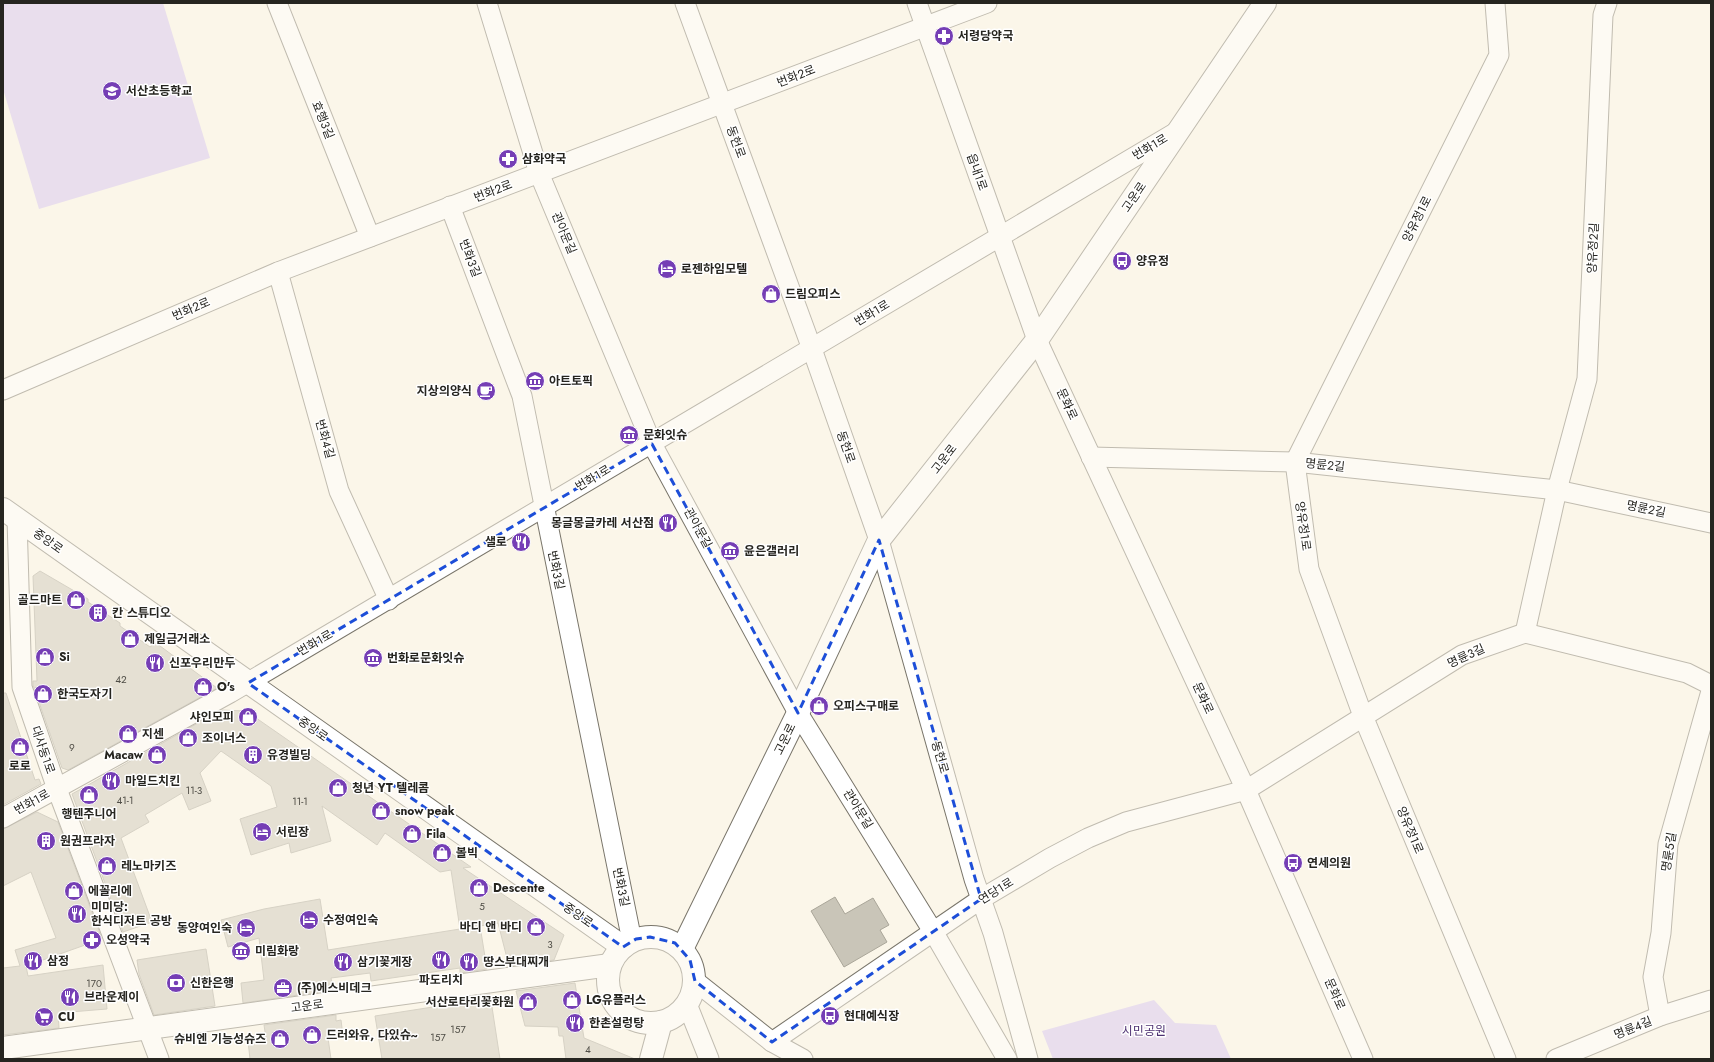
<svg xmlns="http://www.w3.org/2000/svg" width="1714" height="1062" viewBox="0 0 1714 1062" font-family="Jost,'Noto Sans KR',sans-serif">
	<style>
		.green { fill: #d2c2f1 }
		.building { fill: #c9c5b8; stroke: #aaa699 }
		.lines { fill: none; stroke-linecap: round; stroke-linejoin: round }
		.minor-casing { stroke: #79756a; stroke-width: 21 }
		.tertiary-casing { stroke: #79756a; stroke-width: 24 }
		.minor { stroke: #fff; stroke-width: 19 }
		.tertiary { stroke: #fff; stroke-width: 22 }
		.marked { fill: none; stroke: #1d4ed8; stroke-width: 3; stroke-dasharray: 8 5; stroke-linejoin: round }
		.labels { text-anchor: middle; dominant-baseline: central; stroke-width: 3; stroke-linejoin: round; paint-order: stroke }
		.number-label { font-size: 10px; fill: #4f4d46 }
		.poi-label { font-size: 12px; font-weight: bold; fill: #262520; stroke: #fff; text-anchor: start }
		.street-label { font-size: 12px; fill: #262520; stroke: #fff }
		.park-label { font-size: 12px; fill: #4e3273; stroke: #fff }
	</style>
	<rect width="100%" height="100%" fill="#fbf6e9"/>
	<g class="green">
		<polygon points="3,3 163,3 210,158 39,209 3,89"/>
		<polygon points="1154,1000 1175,1023 1216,1025 1231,1059 1053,1059 1042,1031"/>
	</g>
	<g class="building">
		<polygon points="40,571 88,599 88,602 120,623 120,626 150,647 156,643 217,688 68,770 62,768 33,685 33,681 37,681 33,576"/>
		<polygon points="3,693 6,693 35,780 39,779 41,784 3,805"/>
		<polygon points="221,710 246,711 471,867 463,868 564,935 554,960 509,966 498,923 480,926 487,969 460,973 460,968 371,981 370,973 331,978 333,990 243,1003 241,983 264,980 259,938 228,947 221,920 264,909 320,899 328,950 460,929 451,870 440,872 385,833 377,845 322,806 331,841 291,853 289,843 251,855 240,819 277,807 271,786 221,751 200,773 211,801 189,810 182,793 145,815 149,822 121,838 152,922 123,932 72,794"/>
		<polygon points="37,812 58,822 102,939 26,966 28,976 103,965 107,1009 58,1013 59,1028 3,1035 3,968 20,966 15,950 56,938 31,872 3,886 3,829"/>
		<polygon points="835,897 845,914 873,898 889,925 880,930 887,942 844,967 811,911"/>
		<polygon points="206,949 215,1006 154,1015 139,974 137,960"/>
		<polygon points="575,983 584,1038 635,1059 566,1059 563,1036 559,1036 558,1027 525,1026 516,991"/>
		<polygon points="490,994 500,1059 382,1059 375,1016 465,1002 464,998"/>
		<polygon points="336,1015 336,1021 341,1020 343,1036 328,1038 331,1059 250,1059 248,1041 266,1038 264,1025"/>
	</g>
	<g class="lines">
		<g class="minor-casing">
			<g id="minor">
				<polyline points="277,3 370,237"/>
				<polyline points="487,3 539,173 652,444 798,713 934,933 1007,1059"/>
				<polyline points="685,3 812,349 879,540 974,879 993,933 1028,1059"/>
				<polyline points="917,3 1037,340 1246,790 1363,1059"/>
				<polyline points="1495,3 1499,55 1295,462 1309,569 1363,716 1506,1059"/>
				<polyline points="450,206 522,396 632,941"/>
				<polyline points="278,272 339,491 389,600"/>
				<polyline points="3,390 278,272 987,3"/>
				<polyline points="1091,457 1295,462 1557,490 1711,523"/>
				<polyline points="17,519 22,687 57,789 159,1059"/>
				<polyline points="1525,633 1557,490 1587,379 1603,15 1607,3"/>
				<polyline points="3,818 230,693 1178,131"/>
				<polyline points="695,981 772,1042 803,1059"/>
				<polyline points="687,1004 709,1059"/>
				<polyline points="1660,1016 1653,977 1661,933 1668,844 1711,691"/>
				<polyline points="772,1042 981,899 1050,858 1088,838 1126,822 1246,790 1462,655 1525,633 1687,673 1711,685"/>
				<polyline points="1556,1059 1660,1016 1711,1000"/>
			</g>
		</g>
		<g class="tertiary-casing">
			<g id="tertiary">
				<polyline points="3,509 623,947"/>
				<circle cx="651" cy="980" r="43"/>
				<polyline points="682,949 798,713 879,540 1037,340 1265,3"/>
				<polyline points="3,1048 610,965"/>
				<polyline points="651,1059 661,1022"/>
			</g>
		</g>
		<use href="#minor" class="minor"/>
		<use href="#tertiary" class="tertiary"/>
	</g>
	<path d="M0 0H1714V1062H0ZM652 444 798 713 879 540 981 899 772 1042 695 981 690 960 675 943 650 937 636 939 623 947 248 683Z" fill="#fbf6e9" fill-opacity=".55" fill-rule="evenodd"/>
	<path class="marked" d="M652 444 798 713 879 540 981 899 772 1042 695 981 690 960 675 943 650 937 636 939 623 947 248 683Z"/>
	<defs>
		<g id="pharmacy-disc" transform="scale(1)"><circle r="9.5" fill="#753eb5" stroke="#fff"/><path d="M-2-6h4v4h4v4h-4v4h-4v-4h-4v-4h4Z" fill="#fff"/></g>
		<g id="school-disc" transform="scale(1)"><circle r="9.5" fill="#753eb5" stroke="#fff"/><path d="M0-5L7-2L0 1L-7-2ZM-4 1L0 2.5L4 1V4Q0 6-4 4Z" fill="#fff"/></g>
		<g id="bus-disc" transform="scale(1)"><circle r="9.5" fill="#753eb5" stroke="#fff"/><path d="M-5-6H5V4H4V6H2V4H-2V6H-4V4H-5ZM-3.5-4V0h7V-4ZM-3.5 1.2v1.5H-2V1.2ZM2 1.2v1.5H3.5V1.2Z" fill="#fff"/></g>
		<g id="hotel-disc" transform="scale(1)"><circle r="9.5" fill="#753eb5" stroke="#fff"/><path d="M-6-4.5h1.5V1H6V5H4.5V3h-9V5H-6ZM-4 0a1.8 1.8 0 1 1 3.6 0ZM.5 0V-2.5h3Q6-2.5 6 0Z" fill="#fff"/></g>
		<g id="shop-disc" transform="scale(1)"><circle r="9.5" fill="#753eb5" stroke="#fff"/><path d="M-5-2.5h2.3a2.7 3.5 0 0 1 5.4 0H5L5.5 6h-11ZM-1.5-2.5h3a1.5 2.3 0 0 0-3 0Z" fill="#fff"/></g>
		<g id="museum-disc" transform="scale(1)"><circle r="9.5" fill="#753eb5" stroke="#fff"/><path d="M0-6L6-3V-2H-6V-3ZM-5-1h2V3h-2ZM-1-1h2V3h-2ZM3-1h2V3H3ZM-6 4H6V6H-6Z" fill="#fff"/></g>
		<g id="cafe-disc" transform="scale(1)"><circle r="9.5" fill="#753eb5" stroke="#fff"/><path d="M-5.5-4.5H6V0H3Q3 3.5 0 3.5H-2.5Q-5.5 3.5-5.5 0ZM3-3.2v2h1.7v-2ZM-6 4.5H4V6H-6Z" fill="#fff"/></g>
		<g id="restaurant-disc" transform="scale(1)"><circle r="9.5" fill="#753eb5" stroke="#fff"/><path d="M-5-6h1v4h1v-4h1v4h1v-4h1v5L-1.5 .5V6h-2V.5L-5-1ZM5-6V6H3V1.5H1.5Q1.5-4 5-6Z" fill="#fff"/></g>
		<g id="building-disc" transform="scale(1)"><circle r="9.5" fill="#753eb5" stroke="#fff"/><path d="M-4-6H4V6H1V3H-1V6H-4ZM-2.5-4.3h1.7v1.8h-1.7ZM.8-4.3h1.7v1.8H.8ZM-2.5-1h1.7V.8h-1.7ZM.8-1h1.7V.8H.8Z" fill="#fff"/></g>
		<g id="bank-disc" transform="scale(1)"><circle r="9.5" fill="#753eb5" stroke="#fff"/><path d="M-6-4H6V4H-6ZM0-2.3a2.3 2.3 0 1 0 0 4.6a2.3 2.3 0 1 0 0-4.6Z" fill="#fff"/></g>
		<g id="office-disc" transform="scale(1)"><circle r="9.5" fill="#753eb5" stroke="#fff"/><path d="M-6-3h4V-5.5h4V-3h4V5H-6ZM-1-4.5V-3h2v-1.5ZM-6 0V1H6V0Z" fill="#fff"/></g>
		<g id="supermarket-disc" transform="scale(1)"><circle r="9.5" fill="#753eb5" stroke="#fff"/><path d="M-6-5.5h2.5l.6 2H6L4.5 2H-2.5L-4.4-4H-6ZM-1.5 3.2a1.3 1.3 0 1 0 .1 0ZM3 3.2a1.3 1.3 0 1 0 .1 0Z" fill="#fff"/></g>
	</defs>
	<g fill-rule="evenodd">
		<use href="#pharmacy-disc" x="944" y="36"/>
		<use href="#school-disc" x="112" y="91"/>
		<use href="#pharmacy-disc" x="508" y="159"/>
		<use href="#bus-disc" x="1122" y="261"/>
		<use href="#hotel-disc" x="667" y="269"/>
		<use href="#shop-disc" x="771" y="294"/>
		<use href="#museum-disc" x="535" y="381"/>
		<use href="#cafe-disc" x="486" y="391"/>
		<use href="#museum-disc" x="629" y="435"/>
		<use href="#restaurant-disc" x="668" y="523"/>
		<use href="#restaurant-disc" x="521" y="542"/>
		<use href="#museum-disc" x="730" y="551"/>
		<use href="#shop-disc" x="76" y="600"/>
		<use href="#building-disc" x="98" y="613"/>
		<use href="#shop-disc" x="130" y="639"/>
		<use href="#shop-disc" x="45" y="657"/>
		<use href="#museum-disc" x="373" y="658"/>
		<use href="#restaurant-disc" x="155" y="663"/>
		<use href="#shop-disc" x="203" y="687"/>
		<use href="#shop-disc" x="43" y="694"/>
		<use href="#shop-disc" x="819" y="706"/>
		<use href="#shop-disc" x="248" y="717"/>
		<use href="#shop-disc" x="128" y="734"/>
		<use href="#shop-disc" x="188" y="738"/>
		<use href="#shop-disc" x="20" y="747"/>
		<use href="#shop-disc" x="157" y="755"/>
		<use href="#building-disc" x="253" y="755"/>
		<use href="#restaurant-disc" x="111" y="781"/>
		<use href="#shop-disc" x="338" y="788"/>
		<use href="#shop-disc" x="89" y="795"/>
		<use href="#shop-disc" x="381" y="811"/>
		<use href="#hotel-disc" x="262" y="832"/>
		<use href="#shop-disc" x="412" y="834"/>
		<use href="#building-disc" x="46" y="841"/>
		<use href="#shop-disc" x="442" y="853"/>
		<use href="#bus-disc" x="1293" y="863"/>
		<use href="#shop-disc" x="107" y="866"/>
		<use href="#shop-disc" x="479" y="888"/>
		<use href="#shop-disc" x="74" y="891"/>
		<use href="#restaurant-disc" x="77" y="914"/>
		<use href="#hotel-disc" x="309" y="920"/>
		<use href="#shop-disc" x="536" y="927"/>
		<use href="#hotel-disc" x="246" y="928"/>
		<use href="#pharmacy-disc" x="92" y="940"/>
		<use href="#museum-disc" x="241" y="951"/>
		<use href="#restaurant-disc" x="441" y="960"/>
		<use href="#restaurant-disc" x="33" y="961"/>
		<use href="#restaurant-disc" x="343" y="962"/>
		<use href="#restaurant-disc" x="469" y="962"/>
		<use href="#bank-disc" x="176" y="983"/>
		<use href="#office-disc" x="283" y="988"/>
		<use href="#restaurant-disc" x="70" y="997"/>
		<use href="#shop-disc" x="572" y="1000"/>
		<use href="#shop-disc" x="528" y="1002"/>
		<use href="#bus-disc" x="830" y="1016"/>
		<use href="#supermarket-disc" x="44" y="1017"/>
		<use href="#restaurant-disc" x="575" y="1023"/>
		<use href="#shop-disc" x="312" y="1035"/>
		<use href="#shop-disc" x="280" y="1039"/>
	</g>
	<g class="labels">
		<g class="number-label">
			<text x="121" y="679">42</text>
			<text x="72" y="747">9</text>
			<text x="194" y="790">11-3</text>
			<text x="125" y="800">41-1</text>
			<text x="300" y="801">11-1</text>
			<text x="482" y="906">5</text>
			<text x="550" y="944">3</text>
			<text x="94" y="983">170</text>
			<text x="458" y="1029">157</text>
			<text x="438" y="1037">157</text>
			<text x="588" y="1049">4</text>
		</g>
		<g class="poi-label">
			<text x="958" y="36">서령당약국</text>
			<text x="126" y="91">서산초등학교</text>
			<text x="522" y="159">삼화약국</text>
			<text x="1136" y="261">양유정</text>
			<text x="681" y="269">로젠하임모텔</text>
			<text x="785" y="294">드림오피스</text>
			<text x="549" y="381">아트토픽</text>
			<text x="472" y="391" text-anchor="end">지상의양식</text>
			<text x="643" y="435">문화잇슈</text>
			<text x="654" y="523" text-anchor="end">몽글몽글카레 서산점</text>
			<text x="507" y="542" text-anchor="end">샐로</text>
			<text x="744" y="551">윤은갤러리</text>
			<text x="62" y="600" text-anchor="end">골드마트</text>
			<text x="112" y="613">칸 스튜디오</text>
			<text x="144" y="639">제일금거래소</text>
			<text x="59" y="657">Si</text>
			<text x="387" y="658">번화로문화잇슈</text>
			<text x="169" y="663">신포우리만두</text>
			<text x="217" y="687">O's</text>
			<text x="57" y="694">한국도자기</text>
			<text x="833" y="706">오피스구매로</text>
			<text x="234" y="717" text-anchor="end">샤인모피</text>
			<text x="142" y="734">지센</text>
			<text x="202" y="738">조이너스</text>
			<text x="143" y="755" text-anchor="end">Macaw</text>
			<text x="267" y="755">유경빌딩</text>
			<text x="20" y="766" text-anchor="middle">로로</text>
			<text x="125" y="781">마일드치킨</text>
			<text x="352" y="788">청년 YT 텔레콤</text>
			<text x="395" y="811">snow peak</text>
			<text x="89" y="814" text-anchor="middle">행텐주니어</text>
			<text x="276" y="832">서린장</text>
			<text x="426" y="834">Fila</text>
			<text x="60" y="841">원권프라자</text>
			<text x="456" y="853">볼빅</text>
			<text x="1307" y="863">연세의원</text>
			<text x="121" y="866">레노마키즈</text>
			<text x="493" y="888">Descente</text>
			<text x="88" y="891">에꼴리에</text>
			<text x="91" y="907">미미당:<tspan x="91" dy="14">한식디저트 공방</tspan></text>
			<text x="323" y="920">수정여인숙</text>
			<text x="522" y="927" text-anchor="end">바디 앤 바디</text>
			<text x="232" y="928" text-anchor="end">동양여인숙</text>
			<text x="106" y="940">오성약국</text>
			<text x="255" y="951">미림화랑</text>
			<text x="47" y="961">삼정</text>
			<text x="357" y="962">삼기꽃게장</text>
			<text x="483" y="962">땅스부대찌개</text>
			<text x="441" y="980" text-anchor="middle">파도리치</text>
			<text x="190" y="983">신한은행</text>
			<text x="297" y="988">(주)에스비데크</text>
			<text x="84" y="997">브라운제이</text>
			<text x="586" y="1000">LG유플러스</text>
			<text x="514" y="1002" text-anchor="end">서산로타리꽃화원</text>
			<text x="844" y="1016">현대예식장</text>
			<text x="58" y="1017">CU</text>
			<text x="589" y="1023">한촌설렁탕</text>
			<text x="326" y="1035">드러와유, 다있슈~</text>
			<text x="266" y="1039" text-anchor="end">슈비엔 기능성슈즈</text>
		</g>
		<g class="street-label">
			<text transform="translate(796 76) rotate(-21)">번화2로</text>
			<text transform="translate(323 120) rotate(68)">효행3길</text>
			<text transform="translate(736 142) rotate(70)">동헌로</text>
			<text transform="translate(1150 147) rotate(-31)">번화1로</text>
			<text transform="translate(977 172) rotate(70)">읍내1로</text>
			<text transform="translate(493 191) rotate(-21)">번화2로</text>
			<text transform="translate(1134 197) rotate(-56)">고운로</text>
			<text transform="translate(1417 219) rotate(-63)">양유정1로</text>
			<text transform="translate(564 233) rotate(67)">관아문길</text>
			<text transform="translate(1593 248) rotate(-87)">양유정2길</text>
			<text transform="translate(470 258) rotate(69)">번화3길</text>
			<text transform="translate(191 309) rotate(-23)">번화2로</text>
			<text transform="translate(872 313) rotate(-31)">번화1로</text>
			<text transform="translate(1067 404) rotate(65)">문화로</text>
			<text transform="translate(325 439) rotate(74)">번화4길</text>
			<text transform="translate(846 447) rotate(71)">동헌로</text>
			<text transform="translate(944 459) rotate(-52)">고운로</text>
			<text transform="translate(1325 465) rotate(6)">명륜2길</text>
			<text transform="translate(593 478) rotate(-31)">번화1로</text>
			<text transform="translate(1646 509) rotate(12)">명륜2길</text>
			<text transform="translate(1303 526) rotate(82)">양유정1로</text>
			<text transform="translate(698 528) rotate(61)">관아문길</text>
			<text transform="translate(48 541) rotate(35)">중앙로</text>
			<text transform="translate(556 570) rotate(78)">번화3길</text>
			<text transform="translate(315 643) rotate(-30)">번화1로</text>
			<text transform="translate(1466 656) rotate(-25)">명륜3길</text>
			<text transform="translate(1203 698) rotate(65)">문화로</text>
			<text transform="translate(313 729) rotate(35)">중앙로</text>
			<text transform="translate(785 739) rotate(-64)">고운로</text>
			<text transform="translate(43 750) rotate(71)">대사동1로</text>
			<text transform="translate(940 757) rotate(74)">동헌로</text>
			<text transform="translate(32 802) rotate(-29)">번화1로</text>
			<text transform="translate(858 809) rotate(58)">관아문길</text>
			<text transform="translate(1410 830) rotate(67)">양유정1로</text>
			<text transform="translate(1669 852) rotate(-81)">명륜5길</text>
			<text transform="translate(621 887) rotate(78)">번화3길</text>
			<text transform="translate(996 891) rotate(-32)">연당1로</text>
			<text transform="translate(578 915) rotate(35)">중앙로</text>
			<text transform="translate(1335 994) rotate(66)">문화로</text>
			<text transform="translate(307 1006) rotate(-8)">고운로</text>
			<text transform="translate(1633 1028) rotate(-22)">명륜4길</text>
		</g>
		<g class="park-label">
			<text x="1144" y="1031">시민공원</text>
		</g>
	</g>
	<rect width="1714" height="1062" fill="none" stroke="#262520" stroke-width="8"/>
</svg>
